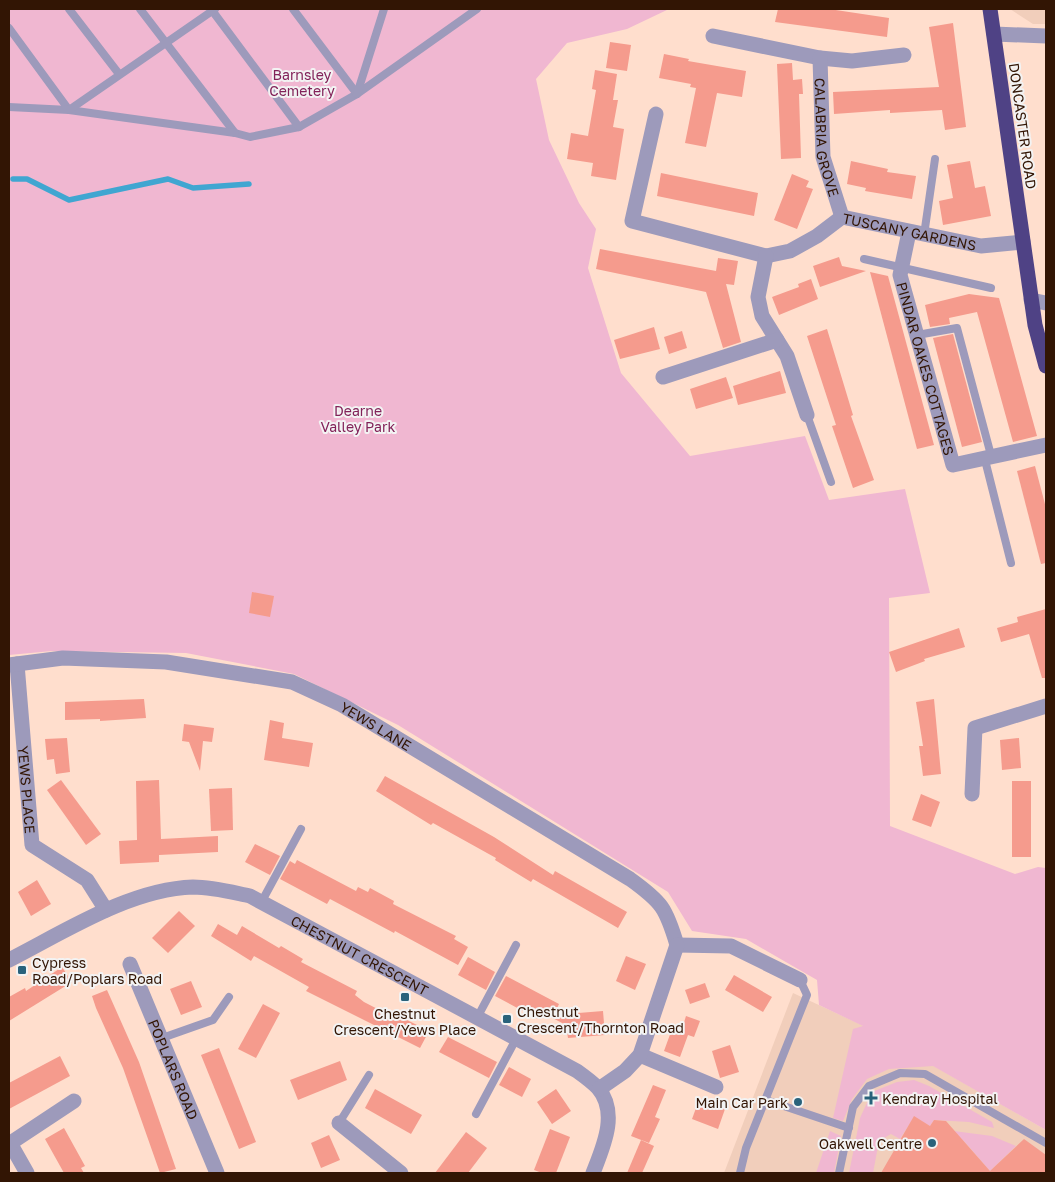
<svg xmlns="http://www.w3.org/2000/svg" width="1055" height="1182" viewBox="0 0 1055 1182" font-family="'Golos Text',sans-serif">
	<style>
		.built { fill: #f1cebb }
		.green { fill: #f0b7d1 }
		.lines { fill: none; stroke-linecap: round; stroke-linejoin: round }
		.stream { stroke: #40a6d1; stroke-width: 5.5 }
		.building { fill: #f59b8d }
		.lane { stroke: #9d9abb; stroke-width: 8 }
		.street { stroke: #9d9abb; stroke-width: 15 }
		.highway { stroke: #4f4285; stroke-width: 15 }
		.poi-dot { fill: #29627b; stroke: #f3f3f3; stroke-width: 2 }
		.labels { text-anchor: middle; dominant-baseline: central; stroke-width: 4; stroke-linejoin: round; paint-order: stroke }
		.park-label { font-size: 14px; fill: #822259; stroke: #f3f3f3 }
		.street-label { font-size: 14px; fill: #321504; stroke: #f3f3f3 }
		.poi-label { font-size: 14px; fill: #321504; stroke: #f3f3f3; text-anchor: start }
	</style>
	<rect width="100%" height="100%" fill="#ffdecd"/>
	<g class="built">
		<polygon points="1010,9 1046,9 1046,24 1033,24"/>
		<polygon points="793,993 864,1026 1046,1130 1046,1173 724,1173"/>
	</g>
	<g class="green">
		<polygon points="9,9 669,9 627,29 567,43 536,79 549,140 579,203 596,229 588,268 621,373 690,456 805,436 829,500 905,489 930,593 889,598 890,826 1015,874 1038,867 1046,868 1046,1130 933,1066 889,1069 867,1079 852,1099 843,1121 833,1118 853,1029 863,1026 819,1005 817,980 746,939 692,931 668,892 398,725 294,674 186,653 52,651 9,655"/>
		<polygon points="914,1080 929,1086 992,1122 994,1128 969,1122 934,1120 930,1126 914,1117 900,1139 891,1134 879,1141 873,1173 849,1173 860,1118 872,1092 897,1082"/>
		<polygon points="946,1130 992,1136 1016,1146 990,1171 964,1141"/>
		<polygon points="830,1131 841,1136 834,1173 816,1173"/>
	</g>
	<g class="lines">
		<polyline class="stream" points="13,179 27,179 69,200 168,179 193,188 249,184"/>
	</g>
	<g class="building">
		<polygon points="778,9 829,9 889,18 887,37 775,22"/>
		<polygon points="953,23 966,127 945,130 942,110 890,113 890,110 834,114 833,92 939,87 929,27"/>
		<polygon points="610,42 631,45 627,71 606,68"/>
		<polygon points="664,54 689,59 688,61 746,71 742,97 717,93 706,147 685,143 696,88 690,87 691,84 659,78"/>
		<polygon points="792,63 793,80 802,79 803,94 799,94 801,158 781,159 777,64"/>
		<polygon points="595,70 617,74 613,100 618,100 613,127 624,129 616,180 591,176 593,163 567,159 571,133 588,136 596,90 592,89"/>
		<polygon points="851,161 888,169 887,172 916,176 912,199 865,191 866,188 847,184"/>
		<polygon points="970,161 975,188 985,186 991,216 943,225 939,201 953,198 947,165"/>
		<polygon points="661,173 758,193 754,216 657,196"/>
		<polygon points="792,174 809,181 806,187 813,189 797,229 774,220"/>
		<polygon points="600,249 716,271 718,258 738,261 734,285 726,284 741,342 723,348 706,292 596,269"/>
		<polygon points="839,257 842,266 866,271 820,287 813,266"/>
		<polygon points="870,272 888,276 934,445 917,449"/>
		<polygon points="811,279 818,299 779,315 772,297 799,287 798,284"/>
		<polygon points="969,294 999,298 1037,436 1013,442 977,312 949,318 950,324 930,327 925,305"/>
		<polygon points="654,327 660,349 620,359 614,340"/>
		<polygon points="827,329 853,415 851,416 874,480 853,488 832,426 836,425 807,336"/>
		<polygon points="682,331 687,348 669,354 664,337"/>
		<polygon points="953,334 982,442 962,447 933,338"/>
		<polygon points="780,371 786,393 738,405 733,386"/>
		<polygon points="726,377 733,398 696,409 690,389"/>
		<polygon points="1035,466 1046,508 1046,563 1041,564 1017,471"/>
		<polygon points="252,592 274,596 270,617 249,613"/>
		<polygon points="1046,609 1046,678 1042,678 1029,634 1001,642 997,628 1018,622 1017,617"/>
		<polygon points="959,628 965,647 924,659 925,661 896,672 889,652"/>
		<polygon points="144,699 146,718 100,721 100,719 65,720 65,702"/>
		<polygon points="934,699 941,774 923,776 919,746 923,746 916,702"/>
		<polygon points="270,720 284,723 282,738 313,743 309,767 264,760"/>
		<polygon points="184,724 214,728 212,742 203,741 200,771 189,742 182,741"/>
		<polygon points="67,738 70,772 56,774 54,759 47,760 45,739"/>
		<polygon points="1019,738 1021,768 1002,770 1000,740"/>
		<polygon points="385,776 494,837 553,875 555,871 627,912 618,928 533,879 531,882 495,860 496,858 433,823 431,825 376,791"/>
		<polygon points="61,780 101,834 86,845 47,790"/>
		<polygon points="159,780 161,839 218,836 218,852 159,855 159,862 120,864 119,841 137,840 136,781"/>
		<rect x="1012" y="781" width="19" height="76"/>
		<polygon points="232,788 233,830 211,831 209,789"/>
		<polygon points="921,794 940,802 931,827 912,820"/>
		<polygon points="255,844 280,856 270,875 245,862"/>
		<polygon points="297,860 356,891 358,887 368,892 370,888 394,901 393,904 456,936 454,939 468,947 458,965 395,931 394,933 330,899 327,904 280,879 290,861 295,864"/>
		<polygon points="37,880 51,904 31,916 18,892"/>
		<polygon points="179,911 195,926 168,953 152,938"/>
		<polygon points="218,924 237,935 242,926 279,948 281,946 303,959 301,962 357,991 355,995 364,1002 393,1017 395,1014 419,1026 428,1033 420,1048 306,991 309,987 254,956 251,961 211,936"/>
		<polygon points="626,956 646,964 635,990 616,981"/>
		<polygon points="468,957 495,972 486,990 458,975"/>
		<polygon points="62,967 72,982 9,1021 9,997 25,988 26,991"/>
		<polygon points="734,975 772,997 763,1012 725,990"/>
		<polygon points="506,976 559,1004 554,1015 603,1011 605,1035 568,1038 566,1025 541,1012 538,1019 495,996"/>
		<polygon points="191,981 202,1007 181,1015 170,989"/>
		<polygon points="705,983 710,997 690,1004 685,990"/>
		<polygon points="107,990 139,1062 176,1169 160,1173 123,1068 96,1008 92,996"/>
		<polygon points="263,1004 280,1013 256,1058 238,1049"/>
		<polygon points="686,1016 700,1021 694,1037 688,1035 680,1057 664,1051 672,1029 681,1032"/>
		<polygon points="448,1037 497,1062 489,1078 439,1052"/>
		<polygon points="730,1045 739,1072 720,1078 712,1051"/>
		<polygon points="219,1048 256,1142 239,1149 201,1055"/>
		<polygon points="60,1056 70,1076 9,1109 9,1083"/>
		<polygon points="340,1061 347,1080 298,1100 290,1080"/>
		<polygon points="509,1067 531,1079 522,1097 499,1085"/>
		<polygon points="653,1085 666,1090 655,1117 660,1119 649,1143 631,1136"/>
		<polygon points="375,1089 422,1115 411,1134 365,1108"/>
		<polygon points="556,1089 571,1111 552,1124 537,1102"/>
		<polygon points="699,1100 725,1109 718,1129 692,1119"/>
		<polygon points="914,1116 930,1126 934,1120 946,1121 990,1171 1024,1139 1046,1155 1046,1173 881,1173"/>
		<polygon points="64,1128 85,1166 81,1168 84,1173 64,1173 45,1139"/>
		<polygon points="550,1129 570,1137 556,1173 542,1173 534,1170"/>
		<polygon points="466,1132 487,1148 468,1173 435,1173"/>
		<polygon points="329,1135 340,1160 321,1168 311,1143"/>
		<polygon points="641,1140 654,1146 642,1173 627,1173"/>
	</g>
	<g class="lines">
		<g class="lane">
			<polyline points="69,9 119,74"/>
			<polyline points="140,9 235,133 250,137 299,127"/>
			<polyline points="211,9 299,127 357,94 477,9"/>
			<polyline points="293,9 357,94"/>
			<polyline points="9,28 69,110 235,133"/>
			<polyline points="357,94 384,9"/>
			<polyline points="9,107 69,110 215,9"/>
			<polyline points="924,235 935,159"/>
			<polyline points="864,259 991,288"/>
			<polyline points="917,335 957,328 992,459"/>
			<polyline points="807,415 831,482"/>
			<polyline points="985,460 1011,563"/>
			<polyline points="262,901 301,829"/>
			<polyline points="477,1018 516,945"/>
			<polyline points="162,1038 213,1020 229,997"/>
			<polyline points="766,1100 849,1128"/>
			<polyline points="476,1114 516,1039"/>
			<polyline points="339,1123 369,1075"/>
			<polyline points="740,1173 746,1148 807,995 800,980"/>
			<polyline points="839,1173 853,1107 869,1086 900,1073 925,1074 1046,1143"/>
		</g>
		<g class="street">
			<polyline points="994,34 1046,36"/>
			<polyline points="713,36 820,58 852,61 904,55"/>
			<path id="s1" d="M820 58 823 157 842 217"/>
			<path id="s2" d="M656 114 632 221 766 256 790 251 817 236 842 217 981 246 1023 242"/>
			<path id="s3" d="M909 232 900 275 953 465 1046 445"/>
			<polyline points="766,256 758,297 762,316 787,356 807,415"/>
			<polyline points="1031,300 1046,303"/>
			<polyline points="663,377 777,340"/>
			<path id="s4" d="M17 664 32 845 87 880 106 910"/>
			<path id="s5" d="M9 665 63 658 166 662 292 682 342 705 630 879C662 902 666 908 677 945"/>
			<polyline points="972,794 975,728 1046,706"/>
			<polyline points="677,945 731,946 800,980"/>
			<path id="s6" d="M9 960C64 932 130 889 193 887 213 887 231 892 250 896L577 1071C584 1076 592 1082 598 1088 619 1113 603 1147 593 1173"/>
			<path id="s7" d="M130 964 217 1173"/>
			<polyline points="640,1055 716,1087"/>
			<polyline points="599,1089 625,1071 640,1055 677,945"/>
			<polyline points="339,1123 401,1173"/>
			<polyline points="10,1143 27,1173"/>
			<polyline points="9,1144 74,1101"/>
		</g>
		<polyline class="highway" points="990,9 1035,325 1046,366"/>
	</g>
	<g class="poi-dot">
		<rect x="17" y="965" width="10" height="10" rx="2.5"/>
		<rect x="400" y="992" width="10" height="10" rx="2.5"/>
		<rect x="502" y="1014" width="10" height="10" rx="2.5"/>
		<path d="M868.5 1090.5h5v5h5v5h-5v5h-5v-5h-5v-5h5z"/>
		<circle cx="798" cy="1102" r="5"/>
		<circle cx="932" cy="1143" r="5"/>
	</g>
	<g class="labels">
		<g class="park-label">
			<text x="302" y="74">Barnsley<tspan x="302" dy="16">Cemetery</tspan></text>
			<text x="358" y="410">Dearne<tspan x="358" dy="16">Valley Park</tspan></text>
		</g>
		<g class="street-label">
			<text transform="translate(1023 126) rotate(82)">DONCASTER ROAD</text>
			<text stroke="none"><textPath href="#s1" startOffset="80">CALABRIA GROVE</textPath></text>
			<text stroke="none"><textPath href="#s2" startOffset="404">TUSCANY GARDENS</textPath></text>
			<text stroke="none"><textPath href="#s3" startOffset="141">PINDAR OAKES COTTAGES</textPath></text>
			<text stroke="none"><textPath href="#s5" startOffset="380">YEWS LANE</textPath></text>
			<text stroke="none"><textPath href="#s4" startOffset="126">YEWS PLACE</textPath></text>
			<text stroke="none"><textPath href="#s6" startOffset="382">CHESTNUT CRESCENT</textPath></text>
			<text stroke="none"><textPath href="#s7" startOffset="114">POPLARS ROAD</textPath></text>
		</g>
		<g class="poi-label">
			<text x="32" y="962">Cypress<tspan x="32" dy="16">Road/Poplars Road</tspan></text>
			<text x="517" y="1011">Chestnut<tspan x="517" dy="16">Crescent/Thornton Road</tspan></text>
			<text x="405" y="1013" text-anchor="middle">Chestnut<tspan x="405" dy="16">Crescent/Yews Place</tspan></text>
			<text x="882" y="1098">Kendray Hospital</text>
			<text x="788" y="1102" text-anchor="end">Main Car Park</text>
			<text x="922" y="1143" text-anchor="end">Oakwell Centre</text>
		</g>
	</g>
	<rect width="1055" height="1182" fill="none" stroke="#321504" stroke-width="20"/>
</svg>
